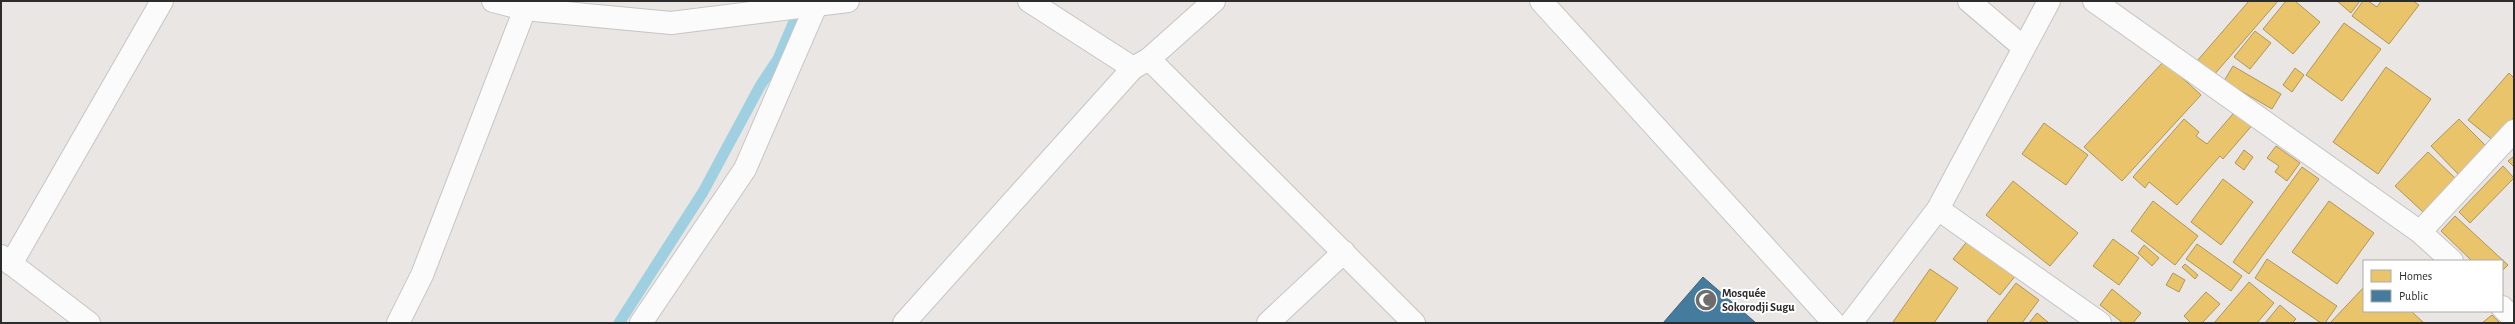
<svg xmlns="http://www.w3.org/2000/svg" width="2515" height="324" viewBox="0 0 2515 324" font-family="'Alegreya Sans',sans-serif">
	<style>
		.homes { fill: #e9c46a; stroke: #b09657 }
		.public { fill: #457b9d; stroke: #3e637b }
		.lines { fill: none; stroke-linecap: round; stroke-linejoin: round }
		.stream { stroke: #9fd0e2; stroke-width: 11 }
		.minor-casing { stroke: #c6c4c5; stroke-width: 24 }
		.minor { stroke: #fcfbfb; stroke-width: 22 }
		.labels { text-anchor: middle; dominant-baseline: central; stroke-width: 4; stroke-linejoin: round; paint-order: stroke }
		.poi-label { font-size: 12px; font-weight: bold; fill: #2c2c2c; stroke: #fff; text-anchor: start }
	</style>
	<rect width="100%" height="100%" fill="#e9e6e3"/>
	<g class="homes">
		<polygon points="2249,1 2278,1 2213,76 2197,61"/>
		<polygon points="2286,1 2295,1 2320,22 2293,54 2263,29"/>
		<polygon points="2337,1 2360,1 2351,13"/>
		<polygon points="2363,1 2368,1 2377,7 2381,1 2413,1 2419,5 2389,44 2352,16"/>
		<polygon points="2344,23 2381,49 2342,101 2306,75"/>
		<polygon points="2255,31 2271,43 2250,69 2234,57"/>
		<polygon points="2164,61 2201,95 2122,181 2084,147"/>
		<polygon points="2233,66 2281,94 2272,109 2224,81"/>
		<polygon points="2386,67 2431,99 2378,174 2333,142"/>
		<polygon points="2295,68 2304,75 2292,92 2283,85"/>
		<polygon points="2509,73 2514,78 2514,117 2494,141 2468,120"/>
		<polygon points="2238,108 2255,122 2223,159 2220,156 2177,205 2149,182 2145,188 2133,177 2184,119 2199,132 2196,136 2207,144"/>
		<polygon points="2459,119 2487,147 2459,175 2431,146"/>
		<polygon points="2044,123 2088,155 2066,185 2022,154"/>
		<polygon points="2276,146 2300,163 2287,181 2275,172 2279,166 2267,158"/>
		<polygon points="2244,150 2253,157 2244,170 2235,163"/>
		<polygon points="2428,152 2455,178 2423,212 2395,186"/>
		<polygon points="2514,156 2514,167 2508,161"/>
		<polygon points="2503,166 2514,178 2470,223 2459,212"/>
		<polygon points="2302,167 2319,179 2249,274 2233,262"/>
		<polygon points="2223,179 2253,202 2221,245 2191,222"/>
		<polygon points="2013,181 2078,233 2050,266 1986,215"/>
		<polygon points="2153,201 2198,236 2175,265 2131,231"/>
		<polygon points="2329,201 2374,233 2337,284 2292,252"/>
		<polygon points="2455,216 2508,265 2502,271 2502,261 2472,261 2441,231"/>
		<polygon points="1969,239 2016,275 2000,295 1953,259"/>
		<polygon points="2113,239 2139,258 2119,285 2093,266"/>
		<polygon points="2197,244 2242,276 2231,291 2186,259"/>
		<polygon points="2144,245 2159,258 2152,266 2138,253"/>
		<polygon points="2267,259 2337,306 2325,323 2321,323 2255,278"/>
		<polygon points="2185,264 2198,275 2195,279 2182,267"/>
		<polygon points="1930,269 1958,288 1934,323 1894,323 1893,322"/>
		<polygon points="2173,273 2185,280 2179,292 2166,285"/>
		<polygon points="2249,282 2274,303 2257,323 2214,323"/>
		<polygon points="2016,283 2039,300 2022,323 1989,323 1987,321"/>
		<polygon points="2364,287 2364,311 2411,311 2424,323 2330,323"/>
		<polygon points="2112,289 2141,313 2133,323 2123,323 2100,305"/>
		<polygon points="2206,292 2220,304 2202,323 2191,323 2184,316"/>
		<polygon points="2280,305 2296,319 2292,323 2265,323"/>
		<polygon points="2037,313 2049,323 2029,323"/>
		<polygon points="2492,315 2500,323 2482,323"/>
	</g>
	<polygon class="public" points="1703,277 1756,323 1663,323"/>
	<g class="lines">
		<polyline class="stream" points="619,323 703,192 760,86 778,59 801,5"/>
		<g class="minor-casing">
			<g id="minor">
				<polyline points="493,1 524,9 671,23 848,1"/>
				<polyline points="1029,1 1133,68"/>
				<polyline points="1541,1 1834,323"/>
				<polyline points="1969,1 2023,47"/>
				<polyline points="2094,1 2420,232 2452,261"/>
				<polyline points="1149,59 1414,323"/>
				<polyline points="1938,209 2100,323"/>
				<polyline points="2420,232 2514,131"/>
				<polyline points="1,256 89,323"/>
				<polyline points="11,264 162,1"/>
				<polyline points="2502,307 2514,319"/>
				<polyline points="398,323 422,275 528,1"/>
				<polyline points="641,323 745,169 818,1"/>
				<polyline points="904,323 1133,68 1149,59 1214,1"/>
				<polyline points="1268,323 1344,252"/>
				<polyline points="1851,323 1938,209 2049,1"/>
			</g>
		</g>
		<use href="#minor" class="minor"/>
	</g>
	<defs>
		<g id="mosque-disc" transform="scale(1.15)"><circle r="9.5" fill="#6e6d6c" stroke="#fff"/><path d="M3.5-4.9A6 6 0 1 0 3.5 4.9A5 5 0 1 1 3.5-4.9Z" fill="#fff"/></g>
	</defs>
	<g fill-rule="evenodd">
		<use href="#mosque-disc" x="1706" y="300"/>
	</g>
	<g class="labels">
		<g class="poi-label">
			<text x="1722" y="293">Mosquée<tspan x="1722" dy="14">Sokorodji Sugu</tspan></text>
		</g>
	</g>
	<rect width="2515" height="324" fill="none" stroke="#2c2c2c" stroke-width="4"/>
	<rect x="2363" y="260" width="140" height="52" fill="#ffffff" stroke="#ababab"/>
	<rect x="2371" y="270" width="20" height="12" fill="#e9c46a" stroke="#ababab"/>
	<text x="2399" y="280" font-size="12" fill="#2c2c2c">Homes</text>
	<rect x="2371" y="290" width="20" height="12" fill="#457b9d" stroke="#ababab"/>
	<text x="2399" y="300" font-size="12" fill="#2c2c2c">Public</text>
</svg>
